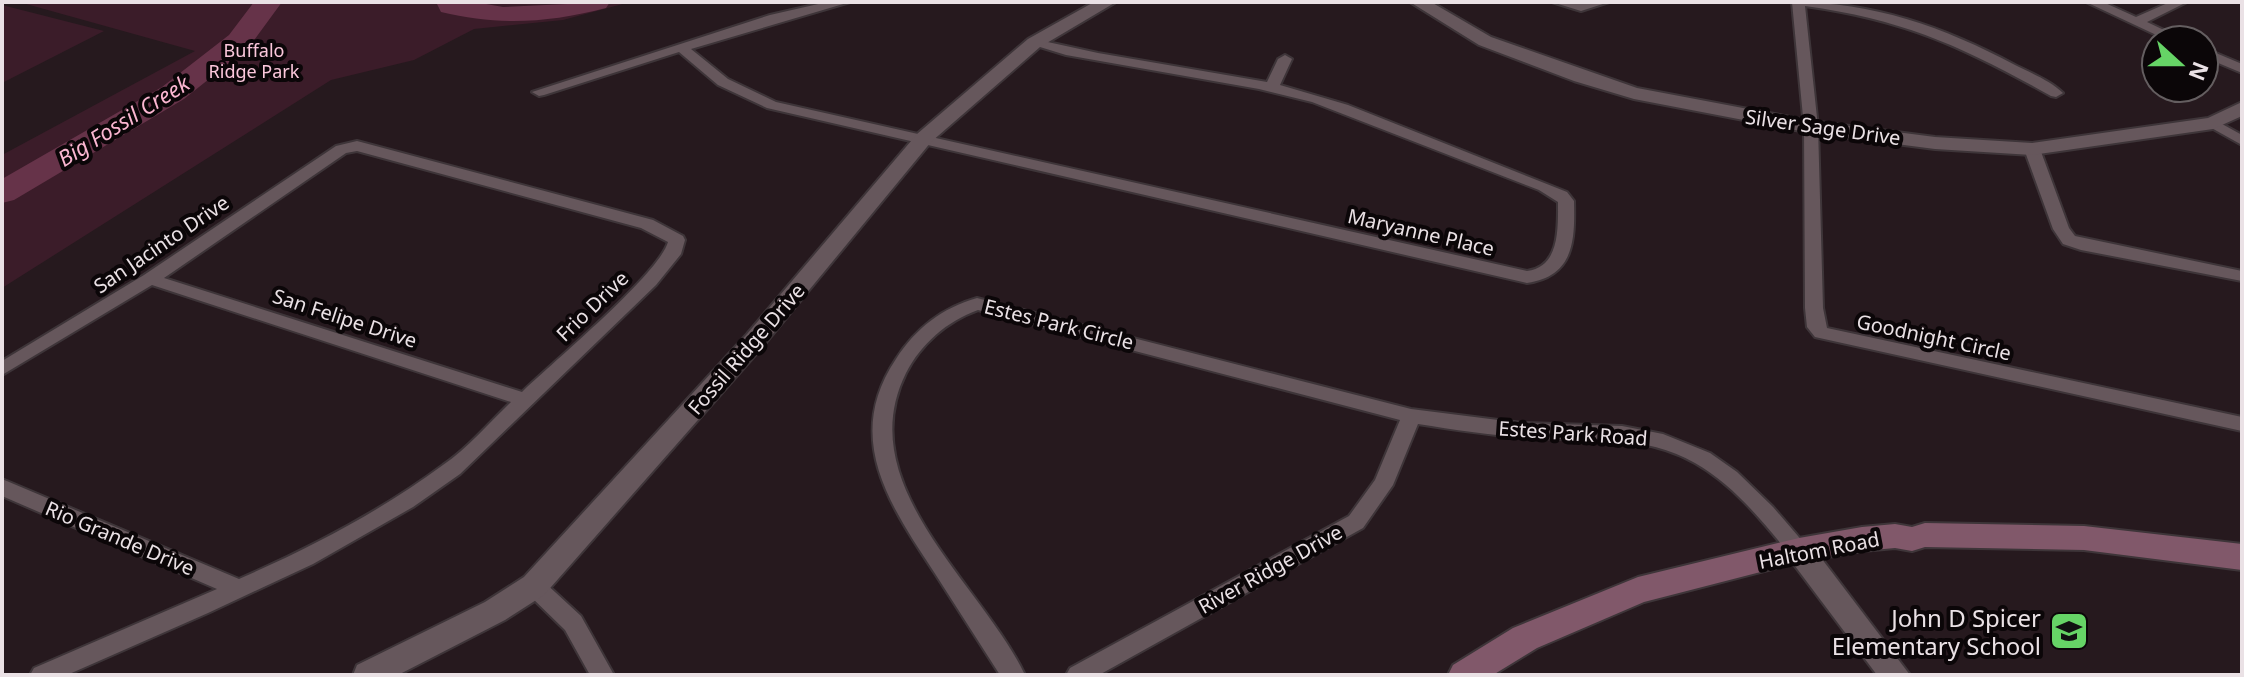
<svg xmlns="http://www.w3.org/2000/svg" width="2244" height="677" viewBox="0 0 2244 677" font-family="'Noto Sans',sans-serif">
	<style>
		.green { fill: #3b1c29 }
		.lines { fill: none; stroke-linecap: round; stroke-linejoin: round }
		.river { fill: #663349; fill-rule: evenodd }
		.minor-casing { stroke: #3e3539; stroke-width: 4 }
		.tertiary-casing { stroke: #3e3539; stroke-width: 4 }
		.secondary-casing { stroke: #3e3539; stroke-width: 4 }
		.minor { fill: #66575c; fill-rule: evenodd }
		.tertiary { fill: #66575c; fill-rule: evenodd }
		.secondary { fill: #81586a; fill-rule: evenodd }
		.labels { text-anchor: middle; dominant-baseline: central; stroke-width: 8; stroke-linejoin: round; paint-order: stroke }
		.far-park-label { font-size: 18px; fill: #fbc7db; stroke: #0b0608 }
		.street-label { font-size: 20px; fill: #eae1e5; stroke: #0b0608 }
		.water-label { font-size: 22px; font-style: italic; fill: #fbb6d1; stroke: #0b0608 }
		.near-poi-label { font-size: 24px; fill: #eae1e5; stroke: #0b0608; text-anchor: end }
	</style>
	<rect width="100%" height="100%" fill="#26191e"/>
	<g class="green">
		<polygon points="19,2 630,2 563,20 474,29 414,60 331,80 2,288 2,155 195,51"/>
		<polygon points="2,5 104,31 2,83"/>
	</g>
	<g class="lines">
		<g class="river">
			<polygon points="254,2 282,2 249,47 184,99 14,200 2,203 2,179 162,87 229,35"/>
			<path d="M436 2H475L503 7 610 2 606 8C548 23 499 26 441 12Z"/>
		</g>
		<g class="minor-casing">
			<g id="minor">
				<path d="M827 2H850L691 49 728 79 776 102 1527 271C1560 267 1558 228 1558 202L1539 190 1312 102 1259 89 1066 55 1027 43 1034 39 1098 53 1267 82 1278 59 1285 55 1292 59 1280 85 1348 105 1567 192 1574 201C1575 241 1574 276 1527 283L767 108 718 85 679 52 544 95 539 96 532 92 770 15Z"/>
				<polygon points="1552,2 1609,2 1581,11"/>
				<path d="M1792 2C1873 2 1944 27 2015 65 2031 73 2051 81 2063 93L2056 97 2051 96C1963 47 1906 20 1805 6L1818 127 1823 308 1827 328 2242 417V431L1815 337 1807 327 1805 308 1804 127Z"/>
				<polygon points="2086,2 2103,2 2136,17 2170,2 2187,2 2147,22 2185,40 2167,40"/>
				<polygon points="2204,48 2242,64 2242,73 2204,57"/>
				<polygon points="2213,119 2242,135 2242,145 2208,126 2206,123"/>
				<path d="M357 141 653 220 683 236 685 240 681 254 656 285 460 474 413 507 313 564 208 613 67 675H30L34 668 217 589 2 496V479L239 579C310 548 381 511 443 465 468 448 489 423 511 402L152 285 2 375V361L144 275 336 146ZM357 151 641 228 668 242C659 274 552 363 522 392L164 278 346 153Z"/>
				<polygon points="2032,144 2040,149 2069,228 2075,236 2242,271 2242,281 2081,250 2063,244 2053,229 2024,149"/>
				<path d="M977 298 1411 409 1522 423 1622 426 1663 434 1710 453 1737 472 1773 507 1810 550 1807 556 1799 559 1791 556C1763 522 1734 485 1695 463 1645 434 1589 441 1533 438 1495 436 1456 430 1418 424L1393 485 1363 528 1099 675H1066L1070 668 1349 516 1375 480 1400 420 978 310C947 321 921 344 906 373 850 485 981 583 1025 675H1000C978 641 956 606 934 572 890 505 843 438 896 359 916 328 942 308 977 298Z"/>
				<polygon points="534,577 542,580 581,616 614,675 590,675 565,630 526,592 523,586 526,580"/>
			</g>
		</g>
		<g class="tertiary-casing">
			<g id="tertiary">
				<polygon points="1094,2 1116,2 1040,47 931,142 763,346 544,595 505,620 398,675 353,675 357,665 485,602 524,577 747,334 917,134 1028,39"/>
				<polygon points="1410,2 1431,2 1491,37 1637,88 1811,121 1935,137 2032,143 2208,118 2242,102 2242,116 2213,129 2032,155 1935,149 1811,133 1634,99 1574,81 1479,45"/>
				<polygon points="1799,539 1809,542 1910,675 1877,675 1789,558 1785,550 1789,542"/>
			</g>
		</g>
		<g class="secondary-casing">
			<polygon id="secondary" points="1925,523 2084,526 2242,544 2242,570 2084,550 1925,547 1912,551 1895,548 1862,551 1799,562 1644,602 1537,648 1493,675 1448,675 1453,665 1513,628 1638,577 1799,538 1862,527 1895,524 1912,527"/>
		</g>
		<use href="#minor" class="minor"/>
		<use href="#tertiary" class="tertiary"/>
		<use href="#secondary" class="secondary"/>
	</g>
	<defs>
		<g id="school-square" transform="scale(2)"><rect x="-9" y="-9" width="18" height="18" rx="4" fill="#66d466" stroke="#0b0608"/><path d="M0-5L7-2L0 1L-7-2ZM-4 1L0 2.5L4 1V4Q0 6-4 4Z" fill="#111"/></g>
	</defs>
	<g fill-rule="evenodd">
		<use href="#school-square" x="2069" y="631"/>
	</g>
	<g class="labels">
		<g class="far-park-label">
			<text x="254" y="50">Buffalo<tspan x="254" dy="21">Ridge Park</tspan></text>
		</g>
		<g class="street-label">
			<text transform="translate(1823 127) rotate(8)">Silver Sage Drive</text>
			<text transform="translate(1421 232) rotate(13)">Maryanne Place</text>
			<text transform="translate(161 244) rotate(-34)">San Jacinto Drive</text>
			<text transform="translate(592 306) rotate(-44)">Frio Drive</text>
			<text transform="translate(345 318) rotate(18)">San Felipe Drive</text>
			<text transform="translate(1059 324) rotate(14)">Estes Park Circle</text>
			<text transform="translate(1934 337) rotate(12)">Goodnight Circle</text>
			<text transform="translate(746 349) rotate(-49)">Fossil Ridge Drive</text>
			<text transform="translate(1573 433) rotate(4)">Estes Park Road</text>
			<text transform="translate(120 538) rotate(23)">Rio Grande Drive</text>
			<text transform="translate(1819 550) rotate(-11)">Haltom Road</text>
			<text transform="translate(1270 569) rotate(-29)">River Ridge Drive</text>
		</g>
		<g class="water-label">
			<text transform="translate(123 120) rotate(-32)">Big Fossil Creek</text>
		</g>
		<g class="near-poi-label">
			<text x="2041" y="617">John D Spicer<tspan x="2041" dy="28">Elementary School</tspan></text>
		</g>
	</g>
	<rect width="2244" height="677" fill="none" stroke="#eae1e5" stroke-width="8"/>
	<g transform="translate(2180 64) rotate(111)"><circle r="38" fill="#0b0608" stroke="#645e60" stroke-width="2"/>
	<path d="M0-6L14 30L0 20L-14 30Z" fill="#66d466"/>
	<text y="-12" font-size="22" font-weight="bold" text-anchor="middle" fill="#eae1e5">N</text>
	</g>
</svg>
